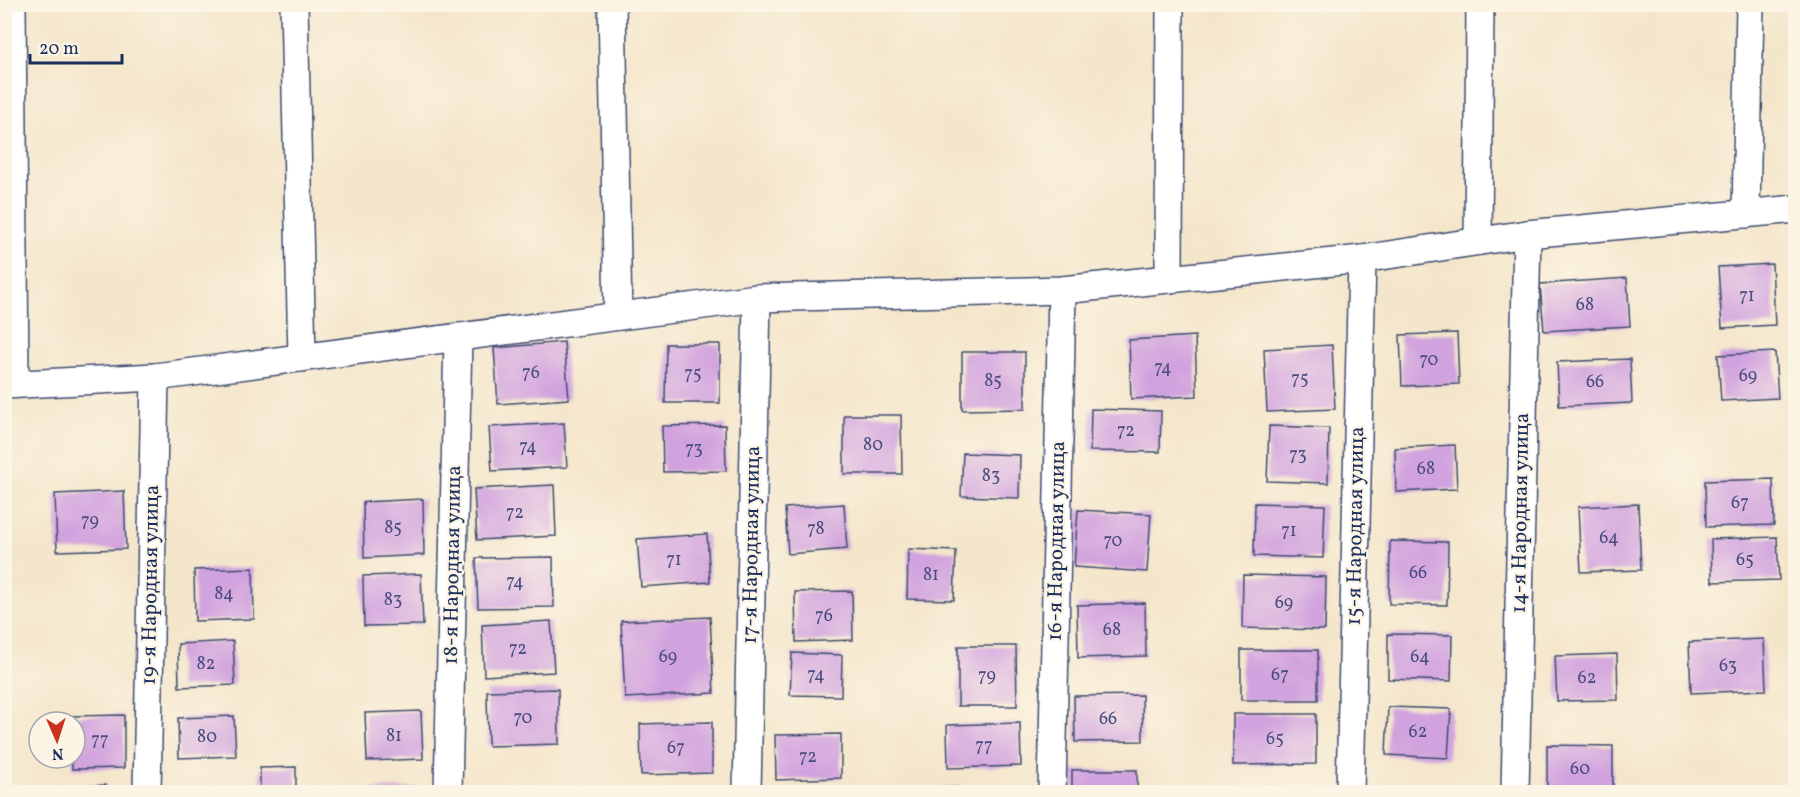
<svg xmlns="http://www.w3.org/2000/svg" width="1800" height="797" viewBox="0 0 1800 797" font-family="Vollkorn,serif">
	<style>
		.building { fill: #d1a3de }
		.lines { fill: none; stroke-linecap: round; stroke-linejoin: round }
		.street-casing { stroke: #3c4a6e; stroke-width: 30 }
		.street { stroke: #fff; stroke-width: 27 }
		.labels { text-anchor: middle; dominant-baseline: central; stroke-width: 4.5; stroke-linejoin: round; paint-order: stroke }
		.number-label { font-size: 18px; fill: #484c7e }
		.street-label { font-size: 21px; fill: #1b2f5e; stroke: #fcf5e5 }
	</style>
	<rect width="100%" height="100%" fill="#fcf5e5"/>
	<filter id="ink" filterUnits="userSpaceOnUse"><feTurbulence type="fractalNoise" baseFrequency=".0167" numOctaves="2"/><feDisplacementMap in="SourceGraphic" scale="12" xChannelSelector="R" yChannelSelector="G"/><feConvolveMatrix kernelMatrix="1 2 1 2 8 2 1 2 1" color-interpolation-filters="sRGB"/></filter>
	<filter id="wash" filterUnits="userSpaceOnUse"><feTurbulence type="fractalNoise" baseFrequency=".008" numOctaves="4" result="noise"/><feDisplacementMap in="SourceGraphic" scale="24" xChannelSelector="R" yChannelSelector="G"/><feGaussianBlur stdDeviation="1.35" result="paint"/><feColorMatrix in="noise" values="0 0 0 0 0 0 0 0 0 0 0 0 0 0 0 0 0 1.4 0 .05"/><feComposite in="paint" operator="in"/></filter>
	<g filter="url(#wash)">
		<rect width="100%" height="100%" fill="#f4e6cb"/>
		<g id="blocks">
			<g class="building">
				<polygon points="1772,264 1775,325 1722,328 1718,267"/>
				<polygon points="1627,278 1630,326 1544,331 1540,284"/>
				<polygon points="1457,333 1459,384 1402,386 1400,335"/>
				<polygon points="1195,336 1197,396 1131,399 1129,340"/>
				<polygon points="564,342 569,399 498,404 494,348"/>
				<polygon points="666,344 720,344 720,403 665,403"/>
				<polygon points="1332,345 1335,409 1267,412 1264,349"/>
				<polygon points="962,352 1025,352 1025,409 962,410"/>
				<polygon points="1775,352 1778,398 1721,401 1718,355"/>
				<polygon points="1630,359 1632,403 1559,406 1557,362"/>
				<polygon points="1091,409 1161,411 1160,452 1090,451"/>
				<polygon points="844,415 901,415 902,474 844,474"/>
				<polygon points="564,423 567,467 492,471 489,427"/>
				<polygon points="725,425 726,471 663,472 662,426"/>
				<polygon points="1269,426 1329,428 1328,483 1267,481"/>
				<polygon points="1455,445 1457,489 1396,492 1395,448"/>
				<polygon points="963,453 1020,455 1019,498 961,496"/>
				<polygon points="1773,479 1774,525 1706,527 1705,481"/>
				<polygon points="554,485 556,536 477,540 474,489"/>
				<polygon points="124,491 126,549 57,551 55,494"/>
				<polygon points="423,499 424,555 364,558 363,502"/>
				<polygon points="1255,503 1325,505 1323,558 1254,556"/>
				<polygon points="844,504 847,549 788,554 785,508"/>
				<polygon points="1638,504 1641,570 1581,572 1578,507"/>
				<polygon points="1078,510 1151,514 1147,572 1074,567"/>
				<polygon points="707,534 710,582 641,587 637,539"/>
				<polygon points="1777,537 1779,580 1712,582 1711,539"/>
				<polygon points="1390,541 1448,542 1447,605 1389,604"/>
				<polygon points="908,549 956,551 954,600 907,599"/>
				<polygon points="553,557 554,607 478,608 476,558"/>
				<polygon points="253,568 254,619 195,621 194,570"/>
				<polygon points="421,574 423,625 364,626 363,576"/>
				<polygon points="1243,575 1326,577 1325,630 1242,628"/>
				<polygon points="852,591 853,640 796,642 795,592"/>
				<polygon points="1145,603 1146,656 1078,658 1077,605"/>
				<polygon points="710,617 714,693 625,698 621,621"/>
				<polygon points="551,621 554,672 484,676 482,625"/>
				<polygon points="1388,634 1452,635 1451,681 1388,679"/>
				<polygon points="1764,639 1766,690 1691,693 1689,642"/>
				<polygon points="233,641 235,685 179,687 178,644"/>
				<polygon points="958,646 1016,646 1017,706 958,706"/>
				<rect x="1241" y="650" width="77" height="50"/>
				<polygon points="792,653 842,655 841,696 790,695"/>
				<polygon points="1617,654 1618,700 1557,701 1555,656"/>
				<polygon points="558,689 559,744 488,746 487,691"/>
				<polygon points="1142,695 1143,741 1075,742 1074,696"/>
				<polygon points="1388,707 1451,709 1448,758 1386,755"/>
				<polygon points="421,711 423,759 367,761 365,713"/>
				<polygon points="1233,714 1316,714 1316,764 1233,765"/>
				<polygon points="124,715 124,768 72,769 72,758 75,758 75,722 71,722 71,716"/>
				<polygon points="234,716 236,756 179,758 178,718"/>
				<polygon points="712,722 712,773 641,775 640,724"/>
				<polygon points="1020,723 1021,766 948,768 947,725"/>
				<polygon points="841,734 841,778 776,780 775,735"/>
				<polygon points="1547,745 1613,746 1613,792 1547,792"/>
				<polygon points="296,767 296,792 260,792 260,768"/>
				<rect x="1072" y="770" width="65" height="22"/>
				<polygon points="106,785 106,792 49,792 49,788"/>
				<polygon points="957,787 957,792 901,792 901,791"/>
				<polygon points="416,788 416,792 359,792 359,790"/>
			</g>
		</g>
	</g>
	<g filter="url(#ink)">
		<use href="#blocks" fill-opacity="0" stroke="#3c4a6e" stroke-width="1.5"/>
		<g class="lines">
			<g class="street-casing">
				<g id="street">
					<polyline points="12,4 15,384"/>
					<polyline points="294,4 302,358"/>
					<polyline points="612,4 618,316"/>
					<polyline points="1746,214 1750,4"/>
					<polyline points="1478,241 1480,4"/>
					<polyline points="1169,279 1170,4"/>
					<polyline points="4,385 155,377 757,298 1062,290 1362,259 1527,234 1796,209"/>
					<polyline points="147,792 155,377"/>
					<polyline points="448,792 458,337"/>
					<polyline points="747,792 757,298"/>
					<polyline points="1052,792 1062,290"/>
					<polyline points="1350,792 1362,259"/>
					<polyline points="1515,792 1527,234"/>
				</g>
			</g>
			<use href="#street" class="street"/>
		</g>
	</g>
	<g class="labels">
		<g class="number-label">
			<text x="1747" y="296">71</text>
			<text x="1585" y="305">68</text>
			<text x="1429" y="360">70</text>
			<text x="1163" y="368">74</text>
			<text x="531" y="373">76</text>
			<text x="693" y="374">75</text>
			<text x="1748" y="376">69</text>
			<text x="1300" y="379">75</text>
			<text x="993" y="381">85</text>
			<text x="1595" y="382">66</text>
			<text x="1126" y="431">72</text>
			<text x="873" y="445">80</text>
			<text x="528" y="447">74</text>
			<text x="694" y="449">73</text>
			<text x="1298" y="455">73</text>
			<text x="1426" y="469">68</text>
			<text x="991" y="476">83</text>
			<text x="1740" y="503">67</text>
			<text x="515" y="513">72</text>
			<text x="90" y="521">79</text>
			<text x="393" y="528">85</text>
			<text x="816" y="529">78</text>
			<text x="1289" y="531">71</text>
			<text x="1609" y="538">64</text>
			<text x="1113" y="541">70</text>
			<text x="674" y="560">71</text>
			<text x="1745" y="560">65</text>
			<text x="1418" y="573">66</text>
			<text x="931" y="575">81</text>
			<text x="515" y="582">74</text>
			<text x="224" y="594">84</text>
			<text x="393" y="600">83</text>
			<text x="1284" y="603">69</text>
			<text x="824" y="616">76</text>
			<text x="1112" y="630">68</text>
			<text x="518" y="649">72</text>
			<text x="668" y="657">69</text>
			<text x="1420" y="657">64</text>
			<text x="206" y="664">82</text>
			<text x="1728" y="666">63</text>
			<text x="816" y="675">74</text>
			<text x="1280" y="675">67</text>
			<text x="987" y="676">79</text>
			<text x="1587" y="678">62</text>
			<text x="523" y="718">70</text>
			<text x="1108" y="719">66</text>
			<text x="1418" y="732">62</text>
			<text x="394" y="736">81</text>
			<text x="207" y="737">80</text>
			<text x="1275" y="739">65</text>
			<text x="100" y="740">77</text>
			<text x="984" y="746">77</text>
			<text x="676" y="748">67</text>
			<text x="808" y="757">72</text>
			<text x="1580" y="769">60</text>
		</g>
		<g class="street-label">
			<text transform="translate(1521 513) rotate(-89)">14-я Народная улица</text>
			<text transform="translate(1356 526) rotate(-89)">15-я Народная улица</text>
			<text transform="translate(1057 541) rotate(-89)">16-я Народная улица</text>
			<text transform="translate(752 545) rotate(-89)">17-я Народная улица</text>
			<text transform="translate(453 565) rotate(-89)">18-я Народная улица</text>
			<text transform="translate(151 585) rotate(-89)">19-я Народная улица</text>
		</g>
	</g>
	<rect width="1800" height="797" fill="none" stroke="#fcf5e5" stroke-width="24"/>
	<g transform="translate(57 740) rotate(177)"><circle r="28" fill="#fcf5e5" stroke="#a2a6af" stroke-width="1.5"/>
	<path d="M0-4.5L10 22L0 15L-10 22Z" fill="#c8321e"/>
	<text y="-9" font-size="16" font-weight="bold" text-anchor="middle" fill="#1b2f5e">N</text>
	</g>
	<path d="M30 54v9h92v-9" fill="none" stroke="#1b2f5e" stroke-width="3"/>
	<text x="39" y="54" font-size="18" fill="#1b2f5e" stroke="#fcf5e5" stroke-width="4.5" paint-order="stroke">20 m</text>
</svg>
